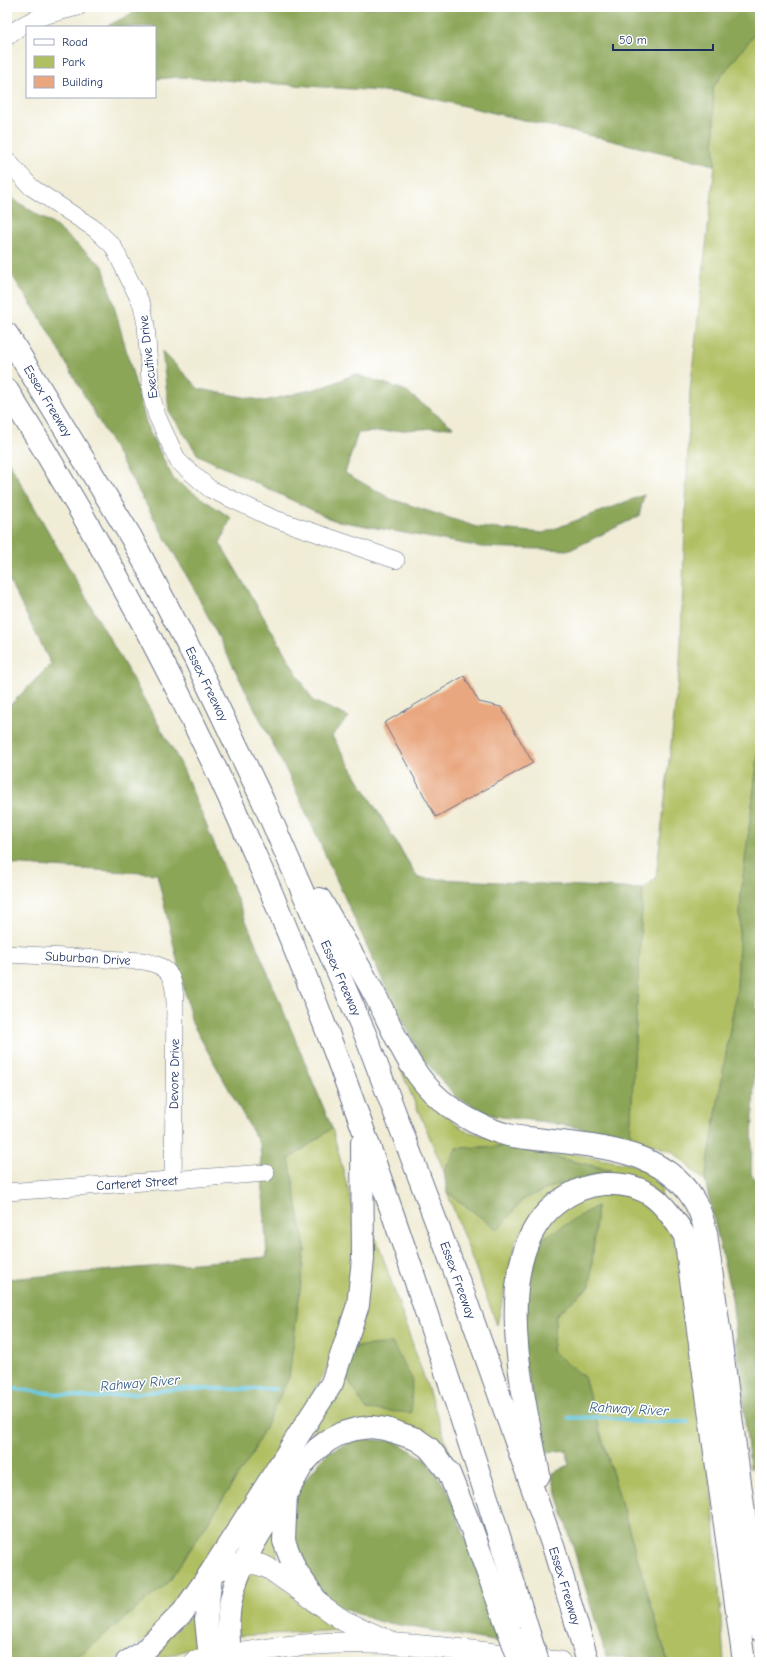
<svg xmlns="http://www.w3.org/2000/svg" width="767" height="1669" viewBox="0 0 767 1669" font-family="'Comic Neue',sans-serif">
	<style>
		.green { fill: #b0bf62; stroke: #667760 }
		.forest { fill: #8ca658; stroke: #546a5b }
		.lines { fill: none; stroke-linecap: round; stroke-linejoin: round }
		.stream { stroke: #61c6df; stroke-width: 4 }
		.building { fill: #e9a780 }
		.minor-casing { stroke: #667188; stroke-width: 18 }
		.major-casing { stroke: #667188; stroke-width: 22 }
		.highway-casing { stroke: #667188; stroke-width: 24 }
		.minor { stroke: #fff; stroke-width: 17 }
		.major { stroke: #fff; stroke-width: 21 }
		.highway { stroke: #fff; stroke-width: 22 }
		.highway-bridge-casing { stroke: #667188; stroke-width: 24; stroke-linecap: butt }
		.highway-bridge { stroke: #fff; stroke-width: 22 }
		.labels { text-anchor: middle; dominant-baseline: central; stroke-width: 3; stroke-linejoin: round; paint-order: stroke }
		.street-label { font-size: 13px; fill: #1b2f5e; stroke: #fff }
		.water-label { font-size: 14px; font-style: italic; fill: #305c85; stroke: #fff }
	</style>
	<rect width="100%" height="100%" fill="#fff"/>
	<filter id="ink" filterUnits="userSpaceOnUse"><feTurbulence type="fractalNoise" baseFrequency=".025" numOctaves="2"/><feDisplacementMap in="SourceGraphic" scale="8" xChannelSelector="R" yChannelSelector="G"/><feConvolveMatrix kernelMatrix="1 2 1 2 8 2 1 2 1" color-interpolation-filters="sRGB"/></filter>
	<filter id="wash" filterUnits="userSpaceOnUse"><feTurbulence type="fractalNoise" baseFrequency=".012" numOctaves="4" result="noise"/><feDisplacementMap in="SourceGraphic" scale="16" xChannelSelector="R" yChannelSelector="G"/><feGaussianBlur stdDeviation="0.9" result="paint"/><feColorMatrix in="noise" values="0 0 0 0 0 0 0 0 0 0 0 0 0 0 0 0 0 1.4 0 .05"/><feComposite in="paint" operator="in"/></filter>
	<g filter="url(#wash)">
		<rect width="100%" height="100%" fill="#f0ecd5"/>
		<g class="green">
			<polygon points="760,27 760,741 741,893 737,987 705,1181 673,1152 630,1137 643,889 656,878 680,663 690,391 715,165 713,87"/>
			<polygon points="400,1068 463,1130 495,1139 633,1165 663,1181 661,1196 623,1177 545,1204 516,1240 497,1325 447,1192 498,1229 522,1200 556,1185 610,1170 505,1146 457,1148 444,1171"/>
			<polygon points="332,1128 354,1212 355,1284 335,1354 282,1448 192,1585 148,1638 112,1662 66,1662 82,1653 169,1582 252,1454 289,1377 305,1250 289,1159"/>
			<polygon points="593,1194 625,1194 647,1207 667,1223 680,1256 713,1505 724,1662 668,1662 584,1377 552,1352 556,1315 590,1286 597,1206 540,1240 558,1209"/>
			<polygon points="370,1230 377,1240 451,1456 418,1429 348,1422 306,1442 345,1374 366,1409 411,1412 354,1347"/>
			<polygon points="275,1522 278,1563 260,1555"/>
			<polygon points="249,1570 262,1572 341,1630 238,1636 237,1598"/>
			<polygon points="195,1612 198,1646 169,1656 141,1662"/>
		</g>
		<g class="forest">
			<polygon points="145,7 730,7 760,12 760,27 713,87 715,165 409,93 179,77 155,79 155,27 105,27"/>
			<polygon points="7,189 13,199 54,225 103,266 148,429 174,480 231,518 220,543 313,701 349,717 332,736 418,878 643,889 630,1137 546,1122 494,1116 456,1097 421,1056 388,992 291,780 193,587 41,319 7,268"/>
			<polygon points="162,351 199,389 265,401 327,386 355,374 404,390 453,427 358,433 345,473 391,499 477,527 543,533 644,495 639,516 570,550 481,547 333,520 198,455 169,411"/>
			<polygon points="7,459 181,764 332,1128 289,1159 305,1250 289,1377 252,1454 169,1582 82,1653 66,1662 7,1662 7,1279 267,1257 260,1145 192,1023 157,874 7,864 7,708 51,664 7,576"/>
			<polygon points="760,741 758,962 751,1174 760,1188 760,1462 750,1469 732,1298 705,1181 737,987 741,893"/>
			<polygon points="506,1146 611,1170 556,1185 522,1200 498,1230 447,1192 444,1171 457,1148"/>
			<polygon points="597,1206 590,1286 556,1315 552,1351 584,1377 668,1662 606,1656 551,1474 569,1465 567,1450 546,1452 522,1352 525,1272 540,1240"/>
			<polygon points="392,1343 412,1379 411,1413 366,1409 345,1374 354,1347"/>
			<polygon points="356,1439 394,1441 425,1459 447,1489 504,1643 377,1621 331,1604 300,1566 291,1526 297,1490 327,1453"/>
		</g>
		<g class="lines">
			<g class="stream">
				<polyline points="7,1388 92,1398 176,1389 276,1389"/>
				<polyline points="568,1418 604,1417 643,1422 688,1422"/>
				<polyline points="756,1425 760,1424"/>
			</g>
		</g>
		<g id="blocks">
			<polygon class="building" points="464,676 479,702 501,707 533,763 436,817 384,723"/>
		</g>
	</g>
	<g filter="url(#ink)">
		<use href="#blocks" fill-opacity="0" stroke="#667188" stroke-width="1"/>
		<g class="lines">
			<g class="minor-casing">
				<g id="minor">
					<path d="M7 37C29 17 50 14 78 7"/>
					<polyline points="7,160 31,187 95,229 113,246 142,305 146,325 151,394 157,416 178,461 210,489 272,518 396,560"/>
					<path d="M7 954 143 961C171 966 174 977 175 1003L173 1180"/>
					<polyline points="7,1192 266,1173"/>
				</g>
			</g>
			<g class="major-casing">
				<g id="major">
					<path d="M211 1572C233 1566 247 1558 268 1568L344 1621 389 1641"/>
					<path d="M194 1662C231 1655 267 1648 305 1645 390 1637 476 1652 560 1662"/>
				</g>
			</g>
			<g class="highway-casing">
				<g id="highway">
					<polyline points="7,334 131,537 196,661 263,801 365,1034 465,1298 554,1549 588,1662"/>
					<path d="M7 390C92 524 168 664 234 808 308 969 367 1136 423 1303 460 1413 496 1523 529 1634"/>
					<path d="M320 899C339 932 359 965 377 999 395 1033 410 1075 441 1100 460 1116 485 1129 508 1135 520 1138 533 1138 544 1140 601 1147 672 1150 699 1210 702 1217 704 1225 706 1233L760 1630"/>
					<path d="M539 1475C525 1402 486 1257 557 1203 570 1193 587 1185 604 1184 647 1182 664 1202 685 1236L744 1662"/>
					<polyline points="318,1603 295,1569 284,1541 286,1494 303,1464 317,1449 329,1440 342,1433 356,1429 371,1427 386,1429 416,1439 429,1448 449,1473 472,1530 509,1631"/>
					<polyline points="210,1659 206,1620 211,1575"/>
					<polyline points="127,1662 142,1653 183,1612 211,1572 332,1383 358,1305 363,1259 362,1143"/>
					<path d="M231 1662C229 1646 227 1630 229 1613 233 1572 262 1528 285 1495"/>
				</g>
			</g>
			<use href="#minor" class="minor"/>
			<use href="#major" class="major"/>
			<use href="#highway" class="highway"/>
			<g class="highway-bridge-casing">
				<g id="highway-bridge">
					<polyline points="509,1631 520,1662"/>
					<polyline points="529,1634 538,1662"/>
				</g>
			</g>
			<use href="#highway-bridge" class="highway-bridge"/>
		</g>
	</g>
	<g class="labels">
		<g class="street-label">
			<text transform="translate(148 357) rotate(-97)">Executive Drive</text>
			<text transform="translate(48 401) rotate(59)">Essex Freeway</text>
			<text transform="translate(207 684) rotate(64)">Essex Freeway</text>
			<text transform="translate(88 958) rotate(3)">Suburban Drive</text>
			<text transform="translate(341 978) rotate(66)">Essex Freeway</text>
			<text transform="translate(174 1074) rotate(-89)">Devore Drive</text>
			<text transform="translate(137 1183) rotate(-4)">Carteret Street</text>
			<text transform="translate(458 1280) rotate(70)">Essex Freeway</text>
			<text transform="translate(565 1586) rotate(73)">Essex Freeway</text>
		</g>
		<g class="water-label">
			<text transform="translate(140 1383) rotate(-5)">Rahway River</text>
			<text transform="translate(629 1409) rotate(3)">Rahway River</text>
		</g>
	</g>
	<rect width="767" height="1669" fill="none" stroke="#fff" stroke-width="24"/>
	<rect x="26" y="26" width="130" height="72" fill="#ffffff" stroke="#a4acbf"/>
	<rect x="34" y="39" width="20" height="6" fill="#ffffff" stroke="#a4acbf"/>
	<text x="62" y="46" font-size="12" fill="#1b2f5e">Road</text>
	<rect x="34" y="56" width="20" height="12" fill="#b0bf62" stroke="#a4acbf"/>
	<text x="62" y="66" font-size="12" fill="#1b2f5e">Park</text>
	<rect x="34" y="76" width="20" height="12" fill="#e9a780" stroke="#a4acbf"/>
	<text x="62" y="86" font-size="12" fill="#1b2f5e">Building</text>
	<path d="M613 44v6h100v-6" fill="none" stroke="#1b2f5e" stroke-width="2"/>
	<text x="619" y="44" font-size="12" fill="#1b2f5e" stroke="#ffffff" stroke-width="3" paint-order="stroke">50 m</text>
</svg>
